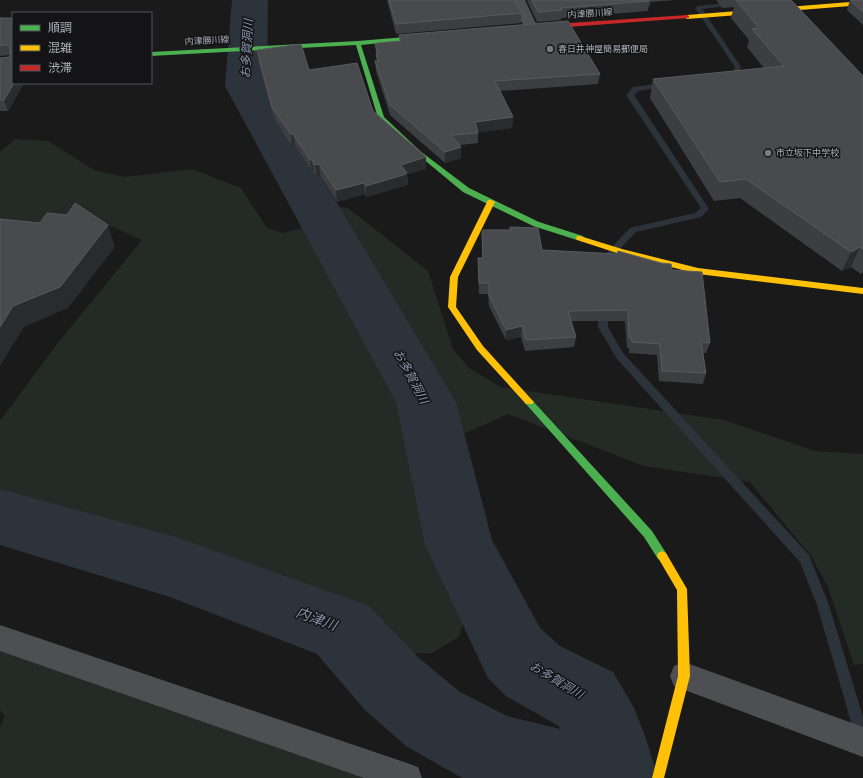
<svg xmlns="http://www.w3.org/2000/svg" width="863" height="778" viewBox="0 0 863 778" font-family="Overpass,'Noto Sans JP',sans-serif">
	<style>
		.green { fill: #242a25 }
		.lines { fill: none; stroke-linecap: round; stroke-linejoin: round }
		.stream { fill: #2d333b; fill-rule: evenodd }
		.river { fill: #2d333b; fill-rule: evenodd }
		.street { fill: #4e4f52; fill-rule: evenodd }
		.fast { fill: #4caf50; fill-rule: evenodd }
		.slow { fill: #ffc107; fill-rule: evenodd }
		.jam { fill: #c62828; fill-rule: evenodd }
		.wall { fill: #3d3e41 }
		.shaded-wall { fill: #2a2b2c }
		.building { fill: #494a4e; stroke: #595a5f }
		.poi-dot { fill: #797a81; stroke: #141416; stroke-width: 1.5 }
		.labels { text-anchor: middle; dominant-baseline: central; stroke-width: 3; stroke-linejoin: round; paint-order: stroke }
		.far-street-label { font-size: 9px; fill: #acaeb9; stroke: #141416 }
		.far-poi-label { font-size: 9px; fill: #acaeb9; stroke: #141416; text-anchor: start }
		.water-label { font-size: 12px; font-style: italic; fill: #8697b1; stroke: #141416 }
		.near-water-label { font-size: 14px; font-style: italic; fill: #8697b1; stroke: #141416 }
	</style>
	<rect width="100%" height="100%" fill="#1a1a1a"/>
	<g class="green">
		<polygon points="15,139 48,141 94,170 125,177 192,169 241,188 267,228 283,233 299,229 315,221 328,205 348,208 428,271 453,349 469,368 501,387 724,420 815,451 863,454 863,664 854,665 828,587 811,556 750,482 644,466 508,414 417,455 466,603 460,636 432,653 396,654 254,578 14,506 0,497 0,421 57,344 142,240 92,218 25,229 0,226 0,152"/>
		<polygon points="0,647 373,778 0,778 0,727 5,716 0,710"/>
	</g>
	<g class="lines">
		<g class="stream">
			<polygon points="733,2 736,4 735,5 702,9 741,67 737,76 725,78 722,76 723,75 732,73 735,67 695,8 698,6"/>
			<polygon points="664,83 667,83 667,87 638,91 634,95 709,209 701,217 636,232 614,255 608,255 607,253 608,251 630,228 695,213 701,208 626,95 633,87"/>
			<polygon points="603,305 608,308 608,327 623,353 809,555 829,605 863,717 863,746 858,744 856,739 817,605 800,562 617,359 598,327 598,308"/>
		</g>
		<polygon class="river" points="232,0 268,0 267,86 456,402 492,540 540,628 560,646 613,672 634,708 645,736 658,778 462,778 406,746 365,710 317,654 170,597 0,545 0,489 176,537 369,606 419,658 460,692 507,716 560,729 559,726 506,696 488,678 425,545 396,402 225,86"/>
		<g class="street">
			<polygon points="511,0 525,0 538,28 536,31 531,32 526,31"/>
			<polygon points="0,625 407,763 418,767 422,778 364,778 0,651"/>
			<polygon points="684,662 863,727 863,757 674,686 670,676 674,666"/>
		</g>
		<g class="fast">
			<polygon points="429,35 432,37 431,38 361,45 384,117 420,151 469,188 539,222 583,236 584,238 583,240 577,240 533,226 463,192 416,153 378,118 356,45 151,56 151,52 358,41"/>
			<polygon points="529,399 532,400 652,531 666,553 667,556 666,559 662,561 658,559 644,537 526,404 524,402 526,400"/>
		</g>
		<g class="slow">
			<polygon points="863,1 863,5 687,19 684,17 687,15"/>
			<polygon points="488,200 491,200 495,202 458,277 456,307 483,346 532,400 534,402 532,404 526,404 477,350 448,307 450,277"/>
			<polygon points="577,236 580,236 622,249 698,268 863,288 863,294 698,274 617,253 577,240 576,238"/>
			<polygon points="662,551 666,553 687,589 690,676 664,778 652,778 678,676 677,590 657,556 658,553"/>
		</g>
		<polygon class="jam" points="687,15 689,16 689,18 541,29 538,27 541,25"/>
	</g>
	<g class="wall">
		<polygon points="387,0 515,0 521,13 521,23 396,34"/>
		<polygon points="527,0 676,0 650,2 650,5 649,5 648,11 561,18 561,20 537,22"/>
		<polygon points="716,0 791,0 863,76 863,272 861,274 851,267 842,271 740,198 714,201 650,98 653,79 764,68 747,47 749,40 731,18 734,7 722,8"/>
		<polygon points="850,0 863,0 863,25 847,10"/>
		<polygon points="0,18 13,18 13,83 24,83 8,111 0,111 0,58 10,57 10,55 0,56"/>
		<polygon points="399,35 600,74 598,84 500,91 513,117 512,128 478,132 478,143 460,145 461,147 461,158 445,163 390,115 376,71 375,61 377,61 375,44 400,41"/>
		<polygon points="257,50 309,70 373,111 426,157 426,169 407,174 408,184 404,186 366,197 365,194 337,202 320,175 317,176 313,171 312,171 295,145 292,146 274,118 258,61"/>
		<polygon points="510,227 542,250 672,270 710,343 706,353 703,353 706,373 703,384 659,381 657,355 629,353 629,348 627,348 625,321 571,321 576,337 574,347 525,351 521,337 506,340 489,306 488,294 479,294 478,269 478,258 482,258 482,232 510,230"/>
	</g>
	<g class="shaded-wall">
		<polygon points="14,83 24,83 8,111 4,100"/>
		<polygon points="513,117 512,128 474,133 475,122"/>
		<polygon points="291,134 293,134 295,145 292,146"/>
		<polygon points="461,147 461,158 445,163 445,152"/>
		<polygon points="426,157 426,169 407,174 408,184 404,186 366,197 366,186 401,165"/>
		<polygon points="310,160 312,160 313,171 312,171"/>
		<polygon points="319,164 320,175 317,176 315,165"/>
		<polygon points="364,183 365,194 337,202 336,190"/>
		<polygon points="108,225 115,247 68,308 24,327 0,366 0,327 13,306"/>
		<polygon points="860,247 851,267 842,271 851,252"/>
		<polygon points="522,326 521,337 506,340 506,330"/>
	</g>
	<g class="building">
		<polygon points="389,0 515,0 521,13 396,24"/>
		<polygon points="532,0 649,0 649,1 561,8 562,10 538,12"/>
		<polygon points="736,0 791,0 863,76 863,249 860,247 851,252 746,179 720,182 653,79 784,66 752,29 759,28"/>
		<polygon points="850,0 863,0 863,12"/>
		<polygon points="0,18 13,18 13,83 14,83 4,100 0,100 0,58 10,57 10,45 0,45"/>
		<polygon points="568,21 600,74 495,81 513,117 475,122 478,133 451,135 461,147 445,152 390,105 375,61 378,61 376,54 378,54 375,44 377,44 377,43 401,41 399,35"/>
		<polygon points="301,44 309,70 357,63 373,111 426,157 401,165 407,173 403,175 366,186 364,183 336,190 319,164 315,165 312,160 310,160 293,134 291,134 272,107 257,50"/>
		<polygon points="75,203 108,225 60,287 13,306 0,327 0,219 40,223 47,213 67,215"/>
		<polygon points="510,227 538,228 542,250 617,254 618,251 661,263 671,264 672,270 702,272 710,343 701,342 706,373 662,371 660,344 632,342 631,337 629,337 628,310 568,311 576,337 526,340 522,326 506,330 489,295 489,283 479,283 478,258 483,258 482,232 483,230 510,230"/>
	</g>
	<g class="poi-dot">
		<circle cx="550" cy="49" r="4"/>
		<circle cx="768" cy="153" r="4"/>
	</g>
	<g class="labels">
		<g class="far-street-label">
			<text transform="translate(590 14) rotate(-4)">内津勝川線</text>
			<text transform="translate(207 41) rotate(-3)">内津勝川線</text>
		</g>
		<g class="far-poi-label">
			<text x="558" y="49">春日井神屋簡易郵便局</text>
			<text x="776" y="153">市立坂下中学校</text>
		</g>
		<g class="water-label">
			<text transform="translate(248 49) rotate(-87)">お多賀洞川</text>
			<text transform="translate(410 377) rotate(62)">お多賀洞川</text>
			<text transform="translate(556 681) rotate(31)">お多賀洞川</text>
		</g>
		<g class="near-water-label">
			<text transform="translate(316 620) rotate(20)">内津川</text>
		</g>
	</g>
	<rect x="12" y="12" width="140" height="72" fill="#141416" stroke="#515257"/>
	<rect x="20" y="25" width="20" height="6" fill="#4caf50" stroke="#515257"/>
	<text x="48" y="32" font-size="12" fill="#acaeb9">順調</text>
	<rect x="20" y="45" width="20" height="6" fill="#ffc107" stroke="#515257"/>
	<text x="48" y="52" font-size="12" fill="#acaeb9">混雑</text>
	<rect x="20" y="65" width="20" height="6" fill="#c62828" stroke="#515257"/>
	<text x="48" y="72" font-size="12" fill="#acaeb9">渋滞</text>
</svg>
